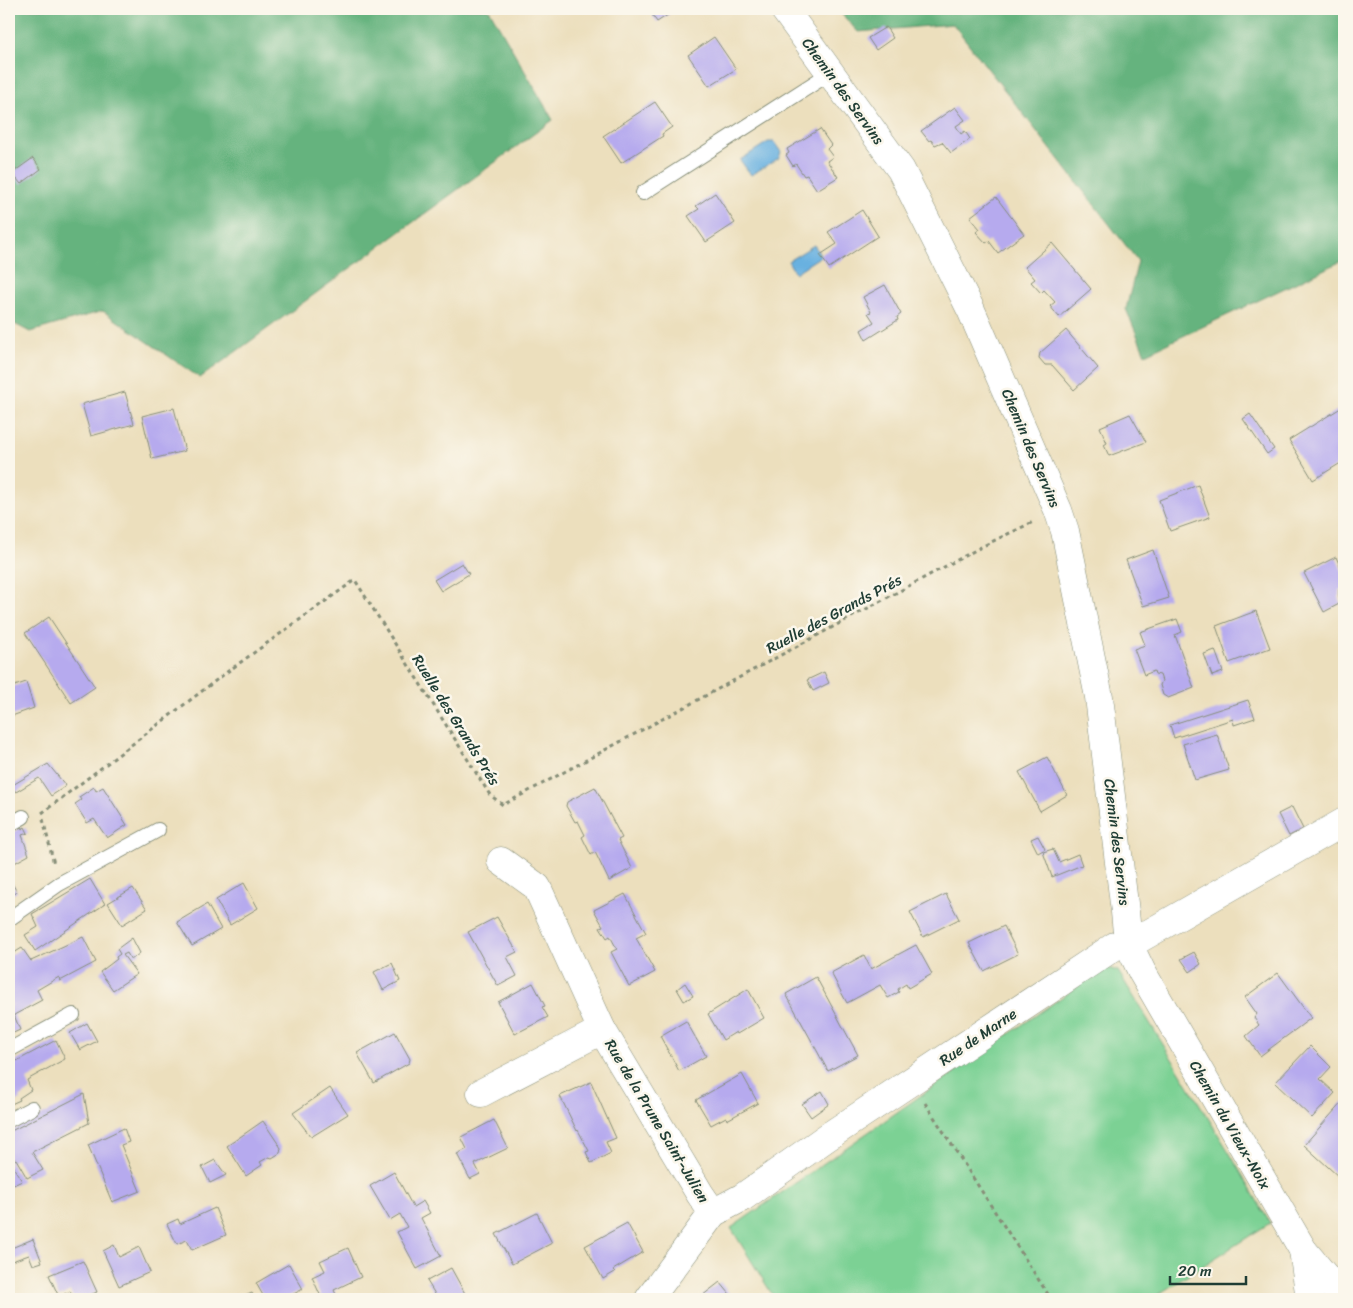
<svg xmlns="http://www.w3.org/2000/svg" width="1353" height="1308" viewBox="0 0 1353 1308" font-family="Sriracha,sans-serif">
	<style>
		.green { fill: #7cd194; stroke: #4e8764 }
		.forest { fill: #65b37e; stroke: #427859 }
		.water { fill: #69b1e0; stroke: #44778a }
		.building { fill: #b6aaee }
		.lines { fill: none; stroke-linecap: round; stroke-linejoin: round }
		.service-casing { stroke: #868e78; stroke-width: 16 }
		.minor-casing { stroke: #868e78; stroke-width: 29 }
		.path { stroke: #868e78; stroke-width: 3; stroke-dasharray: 4 4; stroke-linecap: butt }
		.service { stroke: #fff; stroke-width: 14 }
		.minor { stroke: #fff; stroke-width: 28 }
		.labels { text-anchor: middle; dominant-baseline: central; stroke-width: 5; stroke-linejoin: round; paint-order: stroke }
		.street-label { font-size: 15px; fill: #1f3d34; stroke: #fbf7ec }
	</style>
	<rect width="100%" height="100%" fill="#fbf7ec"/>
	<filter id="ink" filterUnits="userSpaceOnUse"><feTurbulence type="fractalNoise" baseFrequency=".02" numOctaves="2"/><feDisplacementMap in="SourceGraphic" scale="10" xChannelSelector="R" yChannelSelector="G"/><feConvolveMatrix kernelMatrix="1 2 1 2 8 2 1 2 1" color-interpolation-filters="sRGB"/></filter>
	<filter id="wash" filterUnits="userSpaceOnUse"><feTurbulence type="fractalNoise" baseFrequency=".0096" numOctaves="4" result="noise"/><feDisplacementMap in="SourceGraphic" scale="20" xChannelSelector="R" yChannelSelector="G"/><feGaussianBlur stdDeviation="1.12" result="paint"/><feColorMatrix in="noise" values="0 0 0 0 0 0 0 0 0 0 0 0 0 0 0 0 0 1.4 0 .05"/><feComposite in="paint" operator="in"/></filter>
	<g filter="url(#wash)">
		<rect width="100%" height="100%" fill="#ecdfbd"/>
		<polygon class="green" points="1105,967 1118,971 1229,1152 1270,1223 1151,1299 775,1299 731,1228"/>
		<g class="forest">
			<polygon points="9,9 489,9 553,120 200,378 103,311 30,332 9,321"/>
			<polygon points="837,9 1344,9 1344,260 1145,354 1126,309 1138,261 953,24 858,32"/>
		</g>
		<g class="water">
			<polygon points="768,142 774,142 781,152 779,158 751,175 740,160"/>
			<polygon points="814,245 821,256 795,273 788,261"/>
		</g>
		<g id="blocks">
			<g class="building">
				<polygon points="648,9 677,9 657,22"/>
				<polygon points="886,27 893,38 876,50 868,38"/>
				<polygon points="714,37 736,69 709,86 688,55"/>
				<polygon points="655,102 672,127 662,134 663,136 621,163 603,136"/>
				<polygon points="955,107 965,120 956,126 961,134 965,131 970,139 951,153 942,142 935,145 931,140 929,141 921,131"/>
				<polygon points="820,129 831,145 827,149 833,157 827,161 838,177 817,190 807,175 804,176 796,164 793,166 786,155 789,153 787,149"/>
				<polygon points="33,158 41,169 21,184 12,173"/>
				<polygon points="715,193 735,223 706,242 688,216 699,209 696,206"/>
				<polygon points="996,197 1024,234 998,253 989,241 986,243 976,232 980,229 970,217"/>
				<polygon points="862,210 878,236 829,268 820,255 837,244 828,232"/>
				<polygon points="1052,243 1091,289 1059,317 1050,306 1055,302 1044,290 1041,293 1031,282 1035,279 1025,267"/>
				<polygon points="885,285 901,314 897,317 898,320 866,340 861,330 874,322 868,313 871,312 863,297"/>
				<polygon points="1066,330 1098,368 1074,390 1052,365 1045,365 1039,358 1040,353"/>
				<polygon points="125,392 134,424 91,436 82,404"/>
				<polygon points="1344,406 1344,461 1313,480 1289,440"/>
				<polygon points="174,408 185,451 152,459 142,416"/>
				<polygon points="1130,414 1146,442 1109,456 1104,445 1107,443 1100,427"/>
				<polygon points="1250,414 1274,449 1267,454 1243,419"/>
				<polygon points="1198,485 1210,517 1170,531 1159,500"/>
				<polygon points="1153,550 1169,598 1143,606 1126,560"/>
				<polygon points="1336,557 1344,575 1344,588 1339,590 1339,597 1341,603 1324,612 1304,573"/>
				<polygon points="462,563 469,574 441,591 434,580"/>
				<polygon points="1256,611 1270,648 1229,663 1216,626"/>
				<polygon points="49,617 95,687 71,703 25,633"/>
				<polygon points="1177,619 1182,632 1175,635 1194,688 1168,698 1163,695 1160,685 1162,681 1160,675 1155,674 1154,671 1144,675 1134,649 1145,645 1140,632"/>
				<polygon points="1215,650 1223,672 1212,676 1204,654"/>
				<polygon points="824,672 829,683 813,691 807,680"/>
				<polygon points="26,682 34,708 9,717 9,688"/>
				<polygon points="1248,700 1255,718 1234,725 1233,719 1174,738 1170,725"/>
				<polygon points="1217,734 1229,770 1195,780 1183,744"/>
				<polygon points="1047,757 1067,795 1040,811 1019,772"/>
				<polygon points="48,764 66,786 51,796 39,778 16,792 11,786"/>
				<polygon points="94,787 96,791 103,787 127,825 107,838 94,819 87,823 75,804 81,800 79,797"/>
				<polygon points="595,787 622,838 618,840 632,868 609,881 595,852 591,855 582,837 585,835 578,821 575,822 566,806 567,802"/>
				<polygon points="1292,807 1303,829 1289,836 1278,814"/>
				<polygon points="21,827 22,829 25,827 28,833 22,835 29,855 9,866 9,835"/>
				<polygon points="1038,836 1045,849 1038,853 1031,839"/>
				<polygon points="1053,849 1059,862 1078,854 1082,865 1052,877 1043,852"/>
				<polygon points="9,878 17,892 9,896"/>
				<polygon points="90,879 105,904 35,951 25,935 38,927 32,914"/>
				<polygon points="244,883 258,908 230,925 216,900"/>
				<polygon points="133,888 147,909 122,925 108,903"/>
				<polygon points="625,894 646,933 636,938 655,972 629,986 611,952 617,949 610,936 607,938 600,927 603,926 594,910"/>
				<polygon points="946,894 959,919 923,937 910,912"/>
				<polygon points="207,904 221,929 192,946 177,922"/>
				<polygon points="497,917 517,952 507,957 517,976 498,986 468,932"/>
				<polygon points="1004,926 1018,954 984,971 969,943"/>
				<polygon points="83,937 96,962 60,981 59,977 37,990 42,1000 14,1015 20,1030 9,1035 9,1007 12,1005 9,1001 9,956 22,948 31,961"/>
				<polygon points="132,938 140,953 131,960 127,953 123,955 137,974 113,990 100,972 117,959 116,957 120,954 117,949"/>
				<polygon points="916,945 932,974 908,988 906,984 898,989 899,992 888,998 880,985 847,1003 831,973 864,955 871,969"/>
				<polygon points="1194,952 1201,964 1190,972 1181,959"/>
				<polygon points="392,963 400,981 383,990 374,972"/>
				<polygon points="1278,973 1311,1018 1260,1056 1246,1036 1259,1025 1254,1018 1257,1014 1245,997"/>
				<polygon points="816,977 858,1055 828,1071 786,994"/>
				<polygon points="533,983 545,1006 542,1007 548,1017 515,1034 498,1002"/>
				<polygon points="685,983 693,996 684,1001 677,989"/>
				<polygon points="748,989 764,1018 737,1034 736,1032 723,1040 708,1014"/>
				<polygon points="686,1021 706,1056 679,1071 660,1036"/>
				<polygon points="87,1023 97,1041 80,1050 70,1033"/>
				<polygon points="395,1032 410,1059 409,1063 374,1083 357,1053"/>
				<polygon points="56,1040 65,1059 27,1080 31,1090 19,1098 20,1100 9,1105 9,1065"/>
				<polygon points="1310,1046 1331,1067 1320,1079 1335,1093 1312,1118 1275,1083"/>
				<polygon points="742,1074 758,1103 727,1120 726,1117 711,1125 696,1100"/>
				<polygon points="591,1082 616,1138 606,1142 611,1153 591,1163 586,1152 589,1151 578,1130 577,1131 560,1096"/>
				<polygon points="330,1088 348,1114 311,1137 293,1113"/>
				<polygon points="822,1091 829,1104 811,1117 802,1104"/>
				<polygon points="84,1094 89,1123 32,1152 43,1170 27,1178 16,1159 10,1162 22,1181 9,1187 9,1132"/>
				<polygon points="1344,1100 1344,1171 1339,1177 1304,1145"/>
				<polygon points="494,1120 508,1148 475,1164 480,1174 470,1179 457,1154 467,1149 461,1137"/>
				<polygon points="263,1121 281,1148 280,1153 272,1158 269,1157 260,1162 262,1165 246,1176 227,1146"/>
				<polygon points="124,1128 129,1142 121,1145 140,1191 112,1202 88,1145"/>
				<polygon points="215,1160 226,1175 210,1183 202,1167"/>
				<polygon points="394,1172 413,1207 423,1201 430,1213 421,1218 441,1256 417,1269 397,1232 407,1227 400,1214 390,1220 370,1186"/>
				<polygon points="215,1208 226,1235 192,1250 187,1240 177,1244 167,1224 178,1219 180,1224"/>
				<polygon points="537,1213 552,1243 512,1264 496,1234"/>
				<polygon points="627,1223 643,1252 613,1270 615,1272 603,1279 585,1246"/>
				<polygon points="33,1239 42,1262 33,1265 29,1255 9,1262 9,1249"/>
				<polygon points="114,1245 119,1257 139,1247 150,1272 119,1286 103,1251"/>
				<polygon points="348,1248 361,1277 334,1290 338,1299 322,1299 312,1277 325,1271 320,1261"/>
				<polygon points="83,1261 97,1292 81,1299 74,1299 70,1291 59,1297 49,1275"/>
				<polygon points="289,1264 303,1289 284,1299 265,1299 256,1283"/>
				<polygon points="451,1268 468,1299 438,1299 427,1281"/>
				<polygon points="720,1282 734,1299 698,1299"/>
				<polygon points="252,1293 255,1299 238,1299"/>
			</g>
		</g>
	</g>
	<g filter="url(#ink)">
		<use href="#blocks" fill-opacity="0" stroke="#868e78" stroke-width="1"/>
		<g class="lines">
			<g class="service-casing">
				<g id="service">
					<polyline points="643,193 830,73"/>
					<polyline points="9,825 23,817"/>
					<polyline points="9,919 59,884 158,830"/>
					<polyline points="9,1050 73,1015"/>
					<polyline points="9,1120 32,1108"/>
				</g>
			</g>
			<g class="minor-casing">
				<g id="minor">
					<polyline points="784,9 901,170 971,310 1058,510 1065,531 1099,697 1125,912 1128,943 1142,972 1303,1250 1344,1299"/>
					<polyline points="501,861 537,887 602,1030 700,1194 713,1213"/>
					<polyline points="481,1093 602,1030"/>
					<polyline points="1303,1250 1310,1299"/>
					<polyline points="649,1299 713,1213 743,1197 826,1138 1115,946 1139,939 1344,822"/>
				</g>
			</g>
			<g class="path">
				<polyline points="42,813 227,672 355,580 490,795 503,805 983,546 1035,521"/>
				<polyline points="43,819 54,864"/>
				<polyline points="925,1103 1051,1299"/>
			</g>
			<use href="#service" class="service"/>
			<use href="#minor" class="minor"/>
		</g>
	</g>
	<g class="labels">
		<g class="street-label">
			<text transform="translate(843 91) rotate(54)">Chemin des Servins</text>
			<text transform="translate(1031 448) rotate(67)">Chemin des Servins</text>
			<text transform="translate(834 614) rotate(-28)">Ruelle des Grands Prés</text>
			<text transform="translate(456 720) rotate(58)">Ruelle des Grands Prés</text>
			<text transform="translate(1117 842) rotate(83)">Chemin des Servins</text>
			<text transform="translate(978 1037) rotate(-34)">Rue de Marne</text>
			<text transform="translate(657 1121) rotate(59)">Rue de la Prune Saint-Julien</text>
			<text transform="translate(1230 1125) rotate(60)">Chemin du Vieux-Noix</text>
		</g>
	</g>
	<rect width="1353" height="1308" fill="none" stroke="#fbf7ec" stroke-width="30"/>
	<path d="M1170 1276v8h76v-8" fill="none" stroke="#1f3d34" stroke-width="2.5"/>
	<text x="1178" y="1276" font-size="15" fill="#1f3d34" stroke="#fbf7ec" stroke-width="4" paint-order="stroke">20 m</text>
</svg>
